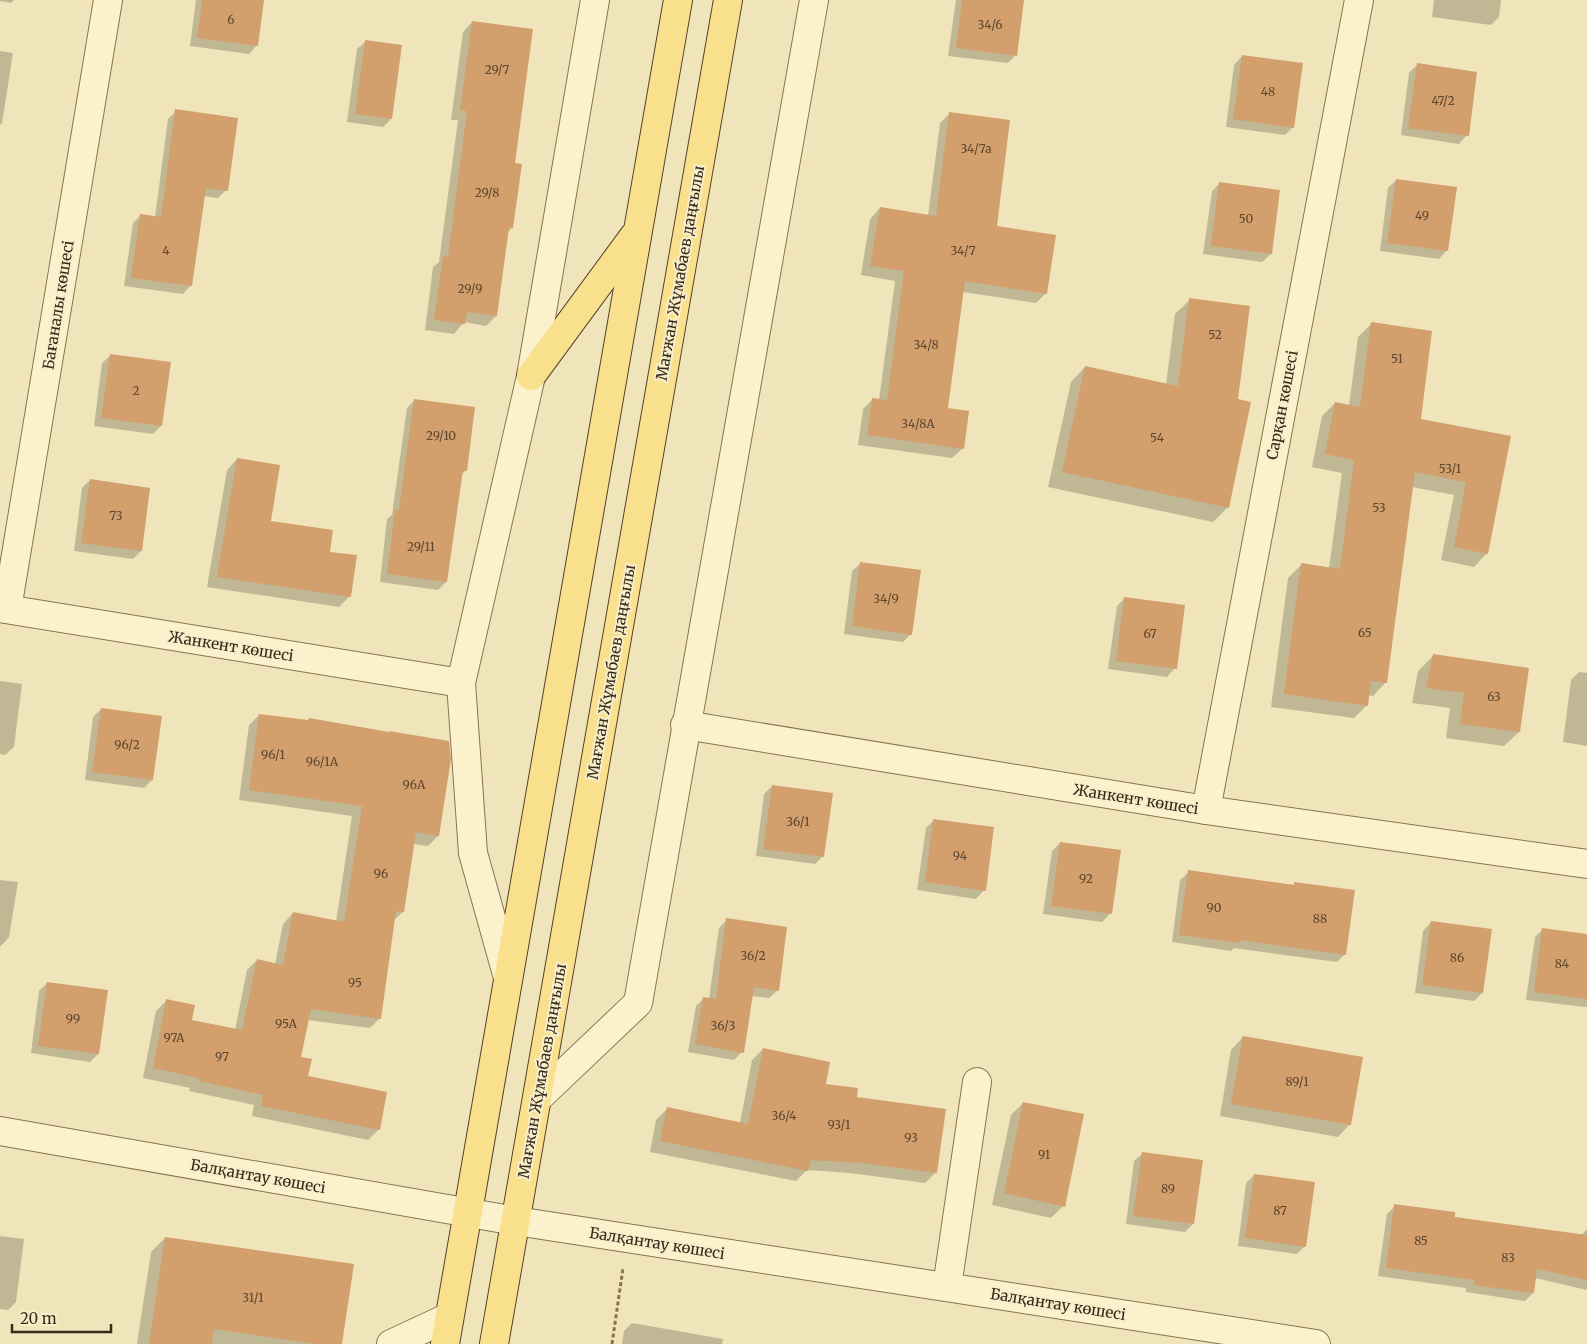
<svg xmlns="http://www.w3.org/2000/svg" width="1587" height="1344" viewBox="0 0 1587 1344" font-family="Merriweather,serif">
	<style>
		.shadow { fill: #0003 }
		.building { fill: #d29f6d }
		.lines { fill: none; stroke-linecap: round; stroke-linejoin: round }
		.minor-casing { stroke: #887453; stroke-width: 30 }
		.major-casing { stroke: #554129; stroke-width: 30 }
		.path { stroke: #887453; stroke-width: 3; stroke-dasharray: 4 2.5; stroke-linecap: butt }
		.minor { stroke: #fbf1cd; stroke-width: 28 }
		.major { stroke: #f8e08d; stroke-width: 28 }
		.labels { text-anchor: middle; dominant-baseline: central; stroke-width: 4; stroke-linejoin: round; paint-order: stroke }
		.number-label { font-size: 12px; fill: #5d472f }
		.street-label { font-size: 15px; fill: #362a1a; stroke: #f8eeca }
	</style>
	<rect width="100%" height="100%" fill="#f0e5ba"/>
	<g class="shadow">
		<polygon points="0,0 14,0 11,3 0,1"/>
		<polygon points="196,0 263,0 257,45 249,54 190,46"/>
		<polygon points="956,0 1023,0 1016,55 1008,63 948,56"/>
		<polygon points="1434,0 1501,0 1499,17 1491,25 1432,17"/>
		<polygon points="472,22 512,228 507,233 496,316 486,326 464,322 454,334 425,330 433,267 439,262 458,120 451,120 463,32"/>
		<polygon points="366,41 391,119 383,127 347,122 357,49"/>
		<polygon points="0,51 13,53 2,123 0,125"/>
		<polygon points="1242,56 1293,127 1285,135 1226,127 1234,65"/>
		<polygon points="1417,65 1467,135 1459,144 1401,135 1409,73"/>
		<polygon points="176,111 226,190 218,198 203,196 191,285 183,294 124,286 133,223 141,215 155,217 168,119"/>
		<polygon points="950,113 995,227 1046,293 1036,303 963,292 947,409 963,448 952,458 858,445 863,409 873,399 879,400 895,281 861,275 870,219 880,208 928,216 940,123"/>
		<polygon points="1396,180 1447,250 1439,259 1380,251 1388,188"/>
		<polygon points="1220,183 1271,254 1262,262 1203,254 1212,191"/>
		<polygon points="1190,300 1236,400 1228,507 1213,522 1048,487 1071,382 1085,367 1166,385 1175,314"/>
		<polygon points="1372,323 1419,420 1510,437 1487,553 1474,567 1441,560 1454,495 1412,487 1386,682 1373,696 1368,695 1367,705 1354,718 1271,707 1288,578 1301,565 1329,568 1342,473 1312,467 1322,416 1335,403 1349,406 1358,337"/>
		<polygon points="111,355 161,426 153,434 94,426 102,363"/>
		<polygon points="415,400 466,470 461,475 446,582 438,590 380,582 387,519 392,515 407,408"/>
		<polygon points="237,459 270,522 350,596 339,607 207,587 227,470"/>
		<polygon points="90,480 141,551 133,559 74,551 82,488"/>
		<polygon points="861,563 911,634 903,642 844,634 852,571"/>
		<polygon points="1125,598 1175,668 1167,677 1108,669 1117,606"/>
		<polygon points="1433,656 1519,732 1504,746 1446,738 1450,708 1412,703 1418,671"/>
		<polygon points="1579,672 1587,673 1587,746 1563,742 1571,680"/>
		<polygon points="0,681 22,684 14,747 5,755 0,754"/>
		<polygon points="101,709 152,780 144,788 85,780 93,717"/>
		<polygon points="259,715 438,836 428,846 413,844 403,912 393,921 380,1018 370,1028 307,1020 300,1058 307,1077 378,1130 368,1140 252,1116 254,1105 189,1091 190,1088 143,1078 156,1011 167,1000 191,1021 235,1030 247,970 257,960 275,964 283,924 293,913 336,922 352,816 239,800 249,725"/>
		<polygon points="772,786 823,856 815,864 756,856 764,794"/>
		<polygon points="934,820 984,890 976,899 917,890 926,828"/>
		<polygon points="1060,843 1111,913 1102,922 1043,914 1052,851"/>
		<polygon points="1189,872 1292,886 1294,884 1345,954 1337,962 1234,948 1231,951 1172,942 1180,880"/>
		<polygon points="0,880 18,882 9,937 0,947"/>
		<polygon points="727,920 778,990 769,998 752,996 742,1052 734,1060 688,1052 696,1006 704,998 709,999 719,928"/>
		<polygon points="1431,922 1482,993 1474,1001 1415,993 1423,931"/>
		<polygon points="1543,929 1587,935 1587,1006 1585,1007 1526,1000 1535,937"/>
		<polygon points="47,983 98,1054 90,1062 31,1053 39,991"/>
		<polygon points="1243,1037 1350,1124 1338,1137 1220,1116 1231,1050"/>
		<polygon points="763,1049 824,1086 855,1098 936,1172 925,1183 850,1173 807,1170 796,1181 650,1152 656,1120 667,1109 740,1123 752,1060"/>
		<polygon points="1023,1103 1063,1206 1051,1218 992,1205 1011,1115"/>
		<polygon points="1143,1153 1193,1224 1185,1232 1126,1224 1134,1161"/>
		<polygon points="1254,1175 1305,1246 1297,1254 1238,1246 1246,1183"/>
		<polygon points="1395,1206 1453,1218 1580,1236 1587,1229 1587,1290 1535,1278 1533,1293 1525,1301 1466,1292 1466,1288 1378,1276 1387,1214"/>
		<polygon points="0,1236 24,1239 16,1302 8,1310 0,1309"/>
		<polygon points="165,1238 341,1344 137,1344 151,1252"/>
		<polygon points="632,1323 723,1339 722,1344 622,1344 624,1331"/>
	</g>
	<g class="building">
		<polygon points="202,0 264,0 258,46 197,38"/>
		<polygon points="962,0 1024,0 1017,56 956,48"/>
		<polygon points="472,21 533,29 515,163 522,164 513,228 509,228 497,316 467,312 465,324 434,320 443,256 448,257 467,111 460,110"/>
		<polygon points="365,40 402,45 392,119 355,114"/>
		<polygon points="1242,55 1303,63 1294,128 1233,119"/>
		<polygon points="1417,63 1477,72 1469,136 1408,128"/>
		<polygon points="175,109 238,118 228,191 206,188 192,286 131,278 140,214 161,217"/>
		<polygon points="949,112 1010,120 997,226 1056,235 1047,294 965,281 948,408 969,411 964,449 867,435 872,398 887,400 904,271 870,266 880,207 936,216"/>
		<polygon points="1396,179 1457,187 1448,251 1387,243"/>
		<polygon points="1219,182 1280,190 1272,254 1211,246"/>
		<polygon points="1189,298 1250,306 1238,399 1251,402 1229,508 1062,472 1085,366 1178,386"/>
		<polygon points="1371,322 1432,331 1421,419 1511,436 1488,554 1454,547 1466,482 1415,472 1387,683 1371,681 1368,706 1284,694 1301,563 1340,569 1354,460 1325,454 1335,402 1360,407"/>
		<polygon points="110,354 171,362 162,426 101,418"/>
		<polygon points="414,399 475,407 467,471 463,470 447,582 387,574 395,510 399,510"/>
		<polygon points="237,458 280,465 271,521 333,530 330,552 357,555 351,597 217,577"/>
		<polygon points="90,479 150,488 142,551 81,543"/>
		<polygon points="860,562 921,570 912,635 852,626"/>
		<polygon points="1124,597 1185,605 1177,669 1116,661"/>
		<polygon points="1433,654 1529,668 1520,732 1460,724 1464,693 1426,688"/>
		<polygon points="101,708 162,716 153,780 92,772"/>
		<polygon points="259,714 308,720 309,718 389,732 389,731 449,741 451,759 439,836 416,832 404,912 396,911 381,1019 311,1009 301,1057 312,1059 308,1076 387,1092 380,1130 261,1106 263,1095 199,1081 199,1078 153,1068 166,999 195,1005 192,1020 242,1030 257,959 283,965 293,912 344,922 362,806 249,790"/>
		<polygon points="772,785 833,793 824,857 763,849"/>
		<polygon points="933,819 994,827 986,891 925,882"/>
		<polygon points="1060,842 1121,850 1112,914 1051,906"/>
		<polygon points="1188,870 1294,885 1294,882 1355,890 1346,955 1241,940 1240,943 1179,935"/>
		<polygon points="726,918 787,927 779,991 754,987 744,1053 695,1044 703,997 716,999"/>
		<polygon points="1431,921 1492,929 1483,993 1422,985"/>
		<polygon points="1542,928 1587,934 1587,999 1534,992"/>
		<polygon points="47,982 108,990 99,1054 38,1046"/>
		<polygon points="1243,1036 1363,1057 1351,1125 1231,1104"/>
		<polygon points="763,1048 830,1062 826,1084 858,1088 857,1097 946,1109 937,1173 861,1163 811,1160 808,1171 660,1141 667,1107 748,1124"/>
		<polygon points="1023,1102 1084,1114 1065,1207 1004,1193"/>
		<polygon points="1142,1152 1203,1160 1194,1224 1133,1216"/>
		<polygon points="1254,1174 1315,1182 1306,1247 1245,1238"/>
		<polygon points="1394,1204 1455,1212 1455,1217 1587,1235 1587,1280 1537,1269 1534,1293 1473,1285 1474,1280 1386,1268"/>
		<polygon points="165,1237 354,1264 342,1344 315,1344 214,1329 212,1344 149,1344"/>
	</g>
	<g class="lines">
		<g class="minor-casing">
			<g id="minor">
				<polyline points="0,608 461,683"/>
				<polyline points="7,609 108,0"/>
				<polyline points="685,725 1206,810 1587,864"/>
				<polyline points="1206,810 1359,0"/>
				<polyline points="508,978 473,853 461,683 531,376 595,0"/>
				<polyline points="537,1099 638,1003 814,0"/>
				<polyline points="0,1131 516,1221 1316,1344"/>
				<polyline points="947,1287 977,1082"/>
				<polyline points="391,1344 449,1317"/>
			</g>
		</g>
		<g class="major-casing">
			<g id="major">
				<polyline points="531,376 634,236"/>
				<polyline points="445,1344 678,0"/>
				<polyline points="494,1344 728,0"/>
			</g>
		</g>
		<polyline class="path" points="612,1344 623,1268"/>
		<use href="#minor" class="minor"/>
		<use href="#major" class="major"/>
	</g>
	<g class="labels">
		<g class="number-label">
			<text x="231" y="19">6</text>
			<text x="990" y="24">34/6</text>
			<text x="497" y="69">29/7</text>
			<text x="1268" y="91">48</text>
			<text x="1443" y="100">47/2</text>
			<text x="976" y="148">34/7а</text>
			<text x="487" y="192">29/8</text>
			<text x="1422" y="215">49</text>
			<text x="1246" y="218">50</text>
			<text x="166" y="250">4</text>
			<text x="963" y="250">34/7</text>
			<text x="470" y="288">29/9</text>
			<text x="1215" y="334">52</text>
			<text x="926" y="344">34/8</text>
			<text x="1397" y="358">51</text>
			<text x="136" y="390">2</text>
			<text x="918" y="423">34/8A</text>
			<text x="441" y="435">29/10</text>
			<text x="1157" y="437">54</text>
			<text x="1450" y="468">53/1</text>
			<text x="1379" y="507">53</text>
			<text x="116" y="515">73</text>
			<text x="421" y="546">29/11</text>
			<text x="886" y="598">34/9</text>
			<text x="1365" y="632">65</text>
			<text x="1150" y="633">67</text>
			<text x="1494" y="696">63</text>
			<text x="127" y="744">96/2</text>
			<text x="273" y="754">96/1</text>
			<text x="322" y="761">96/1А</text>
			<text x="414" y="784">96A</text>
			<text x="798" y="821">36/1</text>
			<text x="960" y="855">94</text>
			<text x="381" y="873">96</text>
			<text x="1086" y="878">92</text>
			<text x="1214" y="907">90</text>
			<text x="1320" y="918">88</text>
			<text x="753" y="955">36/2</text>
			<text x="1457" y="957">86</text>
			<text x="1562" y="963">84</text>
			<text x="355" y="982">95</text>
			<text x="73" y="1018">99</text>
			<text x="286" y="1023">95А</text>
			<text x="723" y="1025">36/3</text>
			<text x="174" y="1037">97A</text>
			<text x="222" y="1056">97</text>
			<text x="1297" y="1081">89/1</text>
			<text x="784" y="1115">36/4</text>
			<text x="839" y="1124">93/1</text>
			<text x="911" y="1137">93</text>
			<text x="1044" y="1154">91</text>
			<text x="1168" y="1188">89</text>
			<text x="1280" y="1210">87</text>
			<text x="1421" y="1240">85</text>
			<text x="1508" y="1257">83</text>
			<text x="253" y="1297">31/1</text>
		</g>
		<g class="street-label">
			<text transform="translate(680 273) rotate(-80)">Мағжан Жұмабаев даңғылы</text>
			<text transform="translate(58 305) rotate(-81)">Бағаналы көшесі</text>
			<text transform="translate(1282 405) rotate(-79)">Сарқан көшесі</text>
			<text transform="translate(231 646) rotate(9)">Жанкент көшесі</text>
			<text transform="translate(611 672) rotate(-80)">Мағжан Жұмабаев даңғылы</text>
			<text transform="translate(1136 799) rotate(9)">Жанкент көшесі</text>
			<text transform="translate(542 1071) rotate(-80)">Мағжан Жұмабаев даңғылы</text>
			<text transform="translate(258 1176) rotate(10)">Балқантау көшесі</text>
			<text transform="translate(657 1243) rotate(9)">Балқантау көшесі</text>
			<text transform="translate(1058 1304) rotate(9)">Балқантау көшесі</text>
		</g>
	</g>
	<path d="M12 1324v8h99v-8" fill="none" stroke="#362a1a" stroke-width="2.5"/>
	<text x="20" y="1324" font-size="15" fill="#362a1a" stroke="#f8eeca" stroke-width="4" paint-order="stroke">20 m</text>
</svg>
